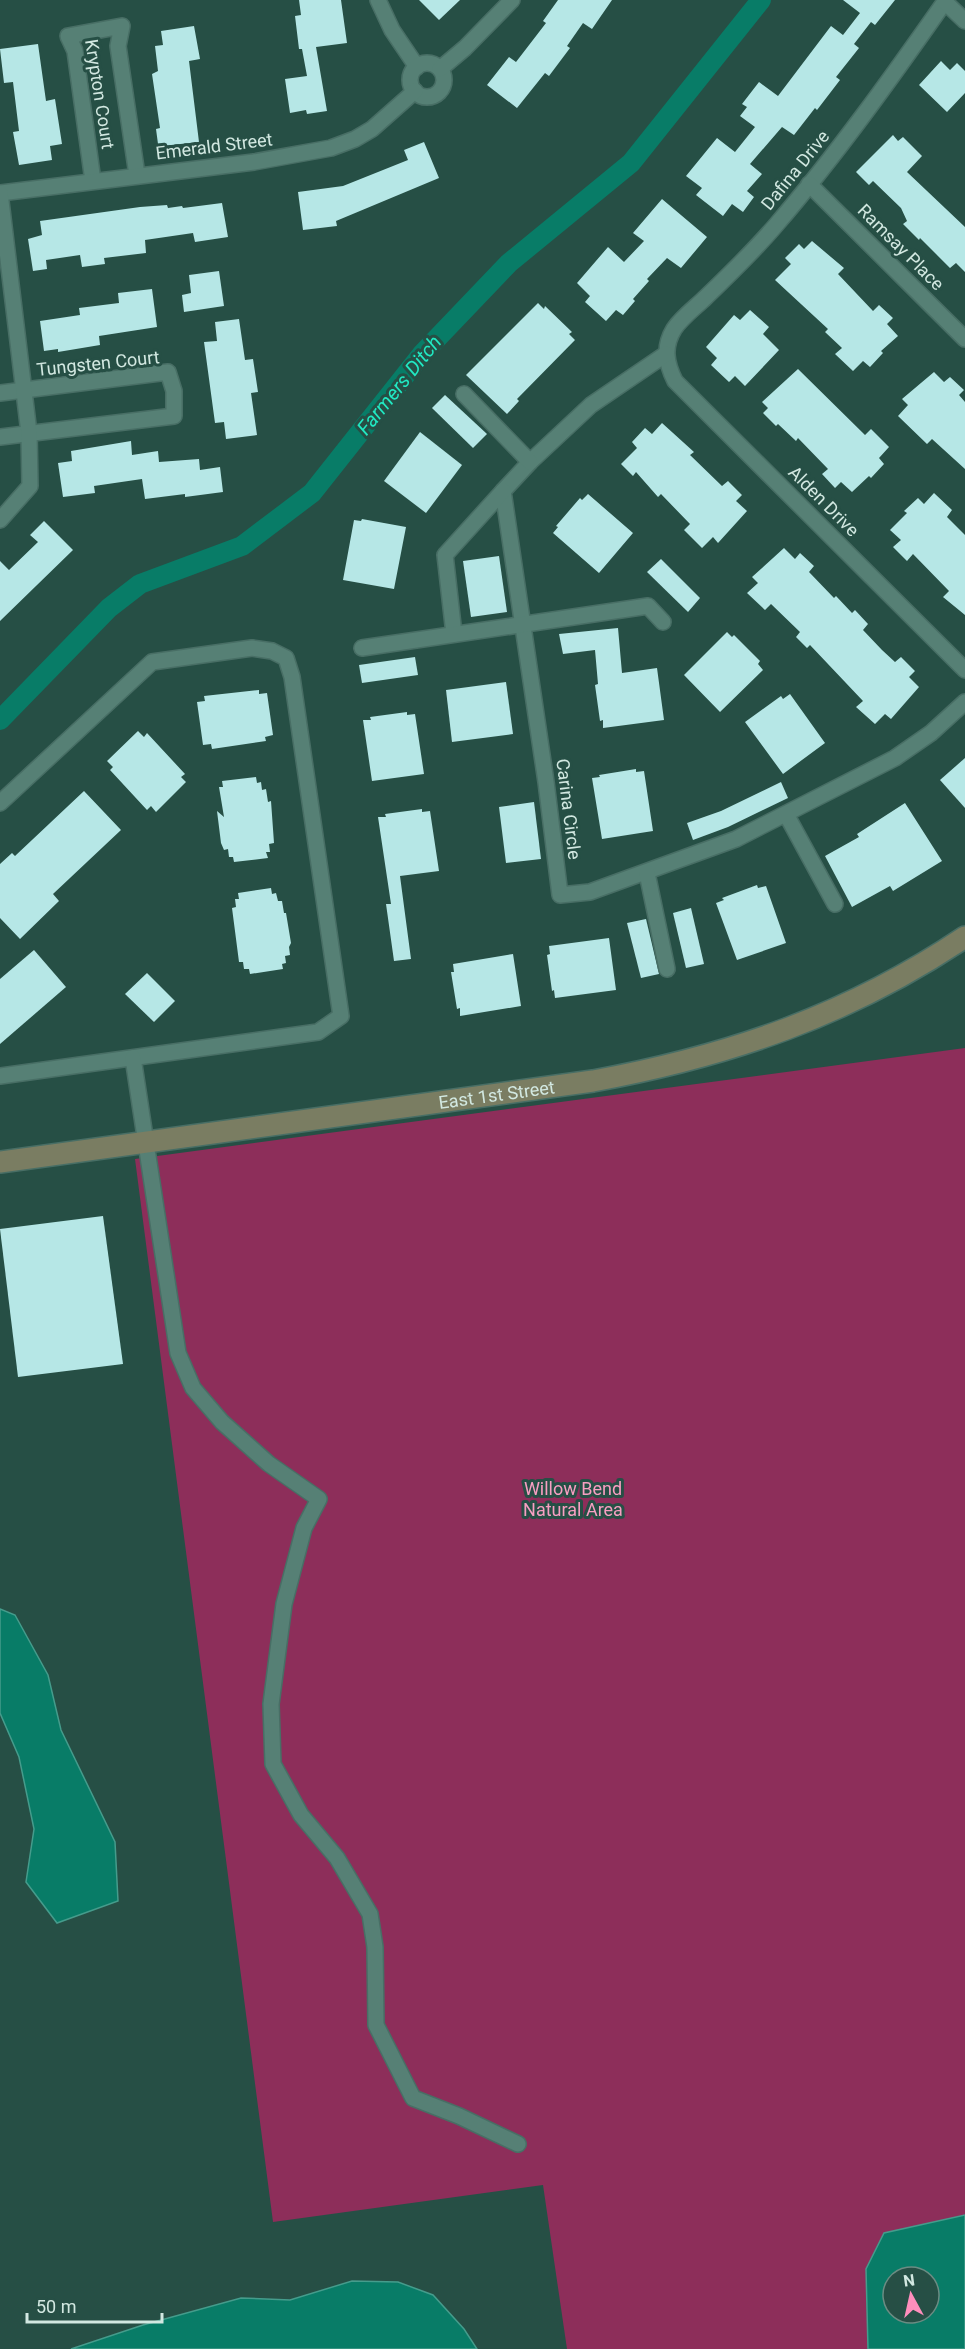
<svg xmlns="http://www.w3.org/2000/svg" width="965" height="2349" viewBox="0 0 965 2349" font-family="Roboto,sans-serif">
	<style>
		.green { fill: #8d2e5a; fill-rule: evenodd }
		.water { fill: #087c67; stroke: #459c8c; stroke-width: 1.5; fill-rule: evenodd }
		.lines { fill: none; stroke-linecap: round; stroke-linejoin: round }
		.canal { stroke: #087c67; stroke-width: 20 }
		.building { fill: #b6e7e6 }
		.street-casing { stroke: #486e65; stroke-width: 18 }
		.secondary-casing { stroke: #486e65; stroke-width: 24 }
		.street { stroke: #568075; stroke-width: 15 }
		.secondary { stroke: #7a7d62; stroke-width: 21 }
		.labels { text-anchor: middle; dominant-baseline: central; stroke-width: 6; stroke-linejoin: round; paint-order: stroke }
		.street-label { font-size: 18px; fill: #d2e8e1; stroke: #264f45 }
		.park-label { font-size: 18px; fill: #f89ec2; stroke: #264f45 }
		.water-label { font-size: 20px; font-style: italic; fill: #21e9c3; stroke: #264f45 }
	</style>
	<rect width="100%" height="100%" fill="#264f45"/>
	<path class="green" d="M965 1048V2349H567L543 2185 273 2222 135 1159ZM893 2277H929V2313H893Z"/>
	<g class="water">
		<polygon points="0,1609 15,1615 48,1675 61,1730 115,1842 118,1901 57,1923 26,1882 34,1829 19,1757 0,1713"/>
		<path d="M965 2215V2349H868L866 2269 884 2233ZM893 2277H929V2313H893Z"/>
		<polygon points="352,2281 398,2282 433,2295 464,2329 477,2349 71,2349 143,2325 241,2298 290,2300"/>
	</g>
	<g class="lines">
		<polyline class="canal" points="0,720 109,608 140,584 242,546 312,493 422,354 509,263 631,163 761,0"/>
	</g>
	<g class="building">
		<polygon points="299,0 341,0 347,43 316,47 327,111 307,114 306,110 290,113 285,79 307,76 302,49 299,49 295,16 301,15"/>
		<polygon points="419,0 460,0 439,20"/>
		<polygon points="558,0 612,0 592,29 583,23 567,46 570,48 549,76 545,73 517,108 487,85 509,57 516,62 546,23 543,21"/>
		<polygon points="843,0 895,0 875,25 871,22 854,44 859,48 836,77 840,80 817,110 815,108 794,135 782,127 750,164 762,174 747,191 754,197 743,212 732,204 723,216 696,195 702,188 686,176 717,138 735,152 755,127 740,116 747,107 742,104 759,82 778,96 831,26 843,35 860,13"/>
		<polygon points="194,26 200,59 189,61 199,142 162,146 162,144 158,144 156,129 160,128 152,74 158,71 155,46 163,45 161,31"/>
		<polygon points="38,44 46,101 55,99 62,144 50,146 52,160 19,165 13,132 19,131 13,82 4,83 0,49"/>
		<polygon points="941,61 950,70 957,63 965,71 965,93 947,112 919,85"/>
		<polygon points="893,135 898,141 903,137 922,156 907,172 965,227 965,272 956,263 950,268 920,238 919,240 903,224 907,221 901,208 873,181 869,185 856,172"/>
		<polygon points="424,142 439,178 336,221 337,226 303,230 298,192 343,186 408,160 404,150"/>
		<polygon points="662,199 707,237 681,268 667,258 647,279 649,281 633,299 635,301 623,315 616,310 606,321 585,302 590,296 577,283 608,247 624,262 644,241 633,233"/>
		<polygon points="222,203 228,237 195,242 193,233 145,240 146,253 104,258 105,264 82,267 80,255 46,260 47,269 33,271 28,239 42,235 40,221 140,207 167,205 168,208 182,206 183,208"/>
		<polygon points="812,241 844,268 838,274 873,311 879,305 893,318 887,324 898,336 881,351 883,353 870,367 863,361 853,371 835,354 842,348 825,332 828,329 775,280 791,264 785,258 799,244 804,249"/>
		<polygon points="219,271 224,306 184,312 182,295 191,293 189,275"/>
		<polygon points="152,289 157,327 99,336 100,345 58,352 58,349 44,351 40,321 80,315 79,308 119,303 118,293"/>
		<polygon points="538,303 544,309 545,306 572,332 569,334 575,340 517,399 519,401 507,414 466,375"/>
		<polygon points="750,310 769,327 763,334 779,350 745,386 735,376 729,382 711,365 717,358 706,347 734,315 740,320"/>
		<polygon points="239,319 245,360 253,359 258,392 251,393 257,435 226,439 224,422 215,423 204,342 217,341 215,322"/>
		<polygon points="798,369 865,435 871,429 889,447 879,458 884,464 871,478 869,476 852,492 841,482 835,488 822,474 828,469 798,438 796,441 778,424 776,426 763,413 768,408 762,402"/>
		<polygon points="934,372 944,382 950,377 964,390 959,395 965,402 965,469 932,439 927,444 898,416 908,405 902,399"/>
		<polygon points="445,395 487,434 473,448 432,408"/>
		<polygon points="662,423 694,452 690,455 722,486 728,481 742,495 736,501 747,511 718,543 713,537 702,548 684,530 690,524 661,494 658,497 636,472 633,476 621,464 637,448 632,442 645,428 652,434"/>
		<polygon points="420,432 462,465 426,513 384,481"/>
		<polygon points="131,441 132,455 158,451 159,462 199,459 200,470 220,467 223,492 185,497 185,494 145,499 142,479 94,486 95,493 63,497 58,463 72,461 71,451"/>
		<polygon points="934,493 952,510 947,517 965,535 965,615 943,597 949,591 913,554 907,561 893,547 901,540 890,530 907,513 904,511 918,498 924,504"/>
		<polygon points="588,494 633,533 599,573 553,533 558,527 556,526 580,498 582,500"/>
		<polygon points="362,519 406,527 394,589 343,580 354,520 361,521"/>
		<polygon points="44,521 73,550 0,621 0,561 9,570 38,542 30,535"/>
		<polygon points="784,548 795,559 800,553 814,566 809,572 834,598 836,596 852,613 855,610 868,624 863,630 882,650 895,662 901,657 915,671 909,677 919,687 891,719 885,714 875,724 856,707 863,701 810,645 807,648 796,637 800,632 771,604 765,610 747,593 758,583 752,577"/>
		<polygon points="499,556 507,612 471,617 463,561"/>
		<polygon points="661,559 700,598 688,612 647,572"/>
		<polygon points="618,628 622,673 657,668 664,720 603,728 603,720 600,721 595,685 598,684 595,650 563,654 559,634"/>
		<polygon points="727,632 732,637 734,635 760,661 758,664 763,670 720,712 684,675"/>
		<polygon points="415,657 418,675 362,683 359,665"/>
		<polygon points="506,682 513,734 452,742 446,690"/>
		<polygon points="259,690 259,694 267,693 273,735 265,737 266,741 212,749 211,744 203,745 197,702 205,701 204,696"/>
		<polygon points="790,694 825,743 783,774 745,722 781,696 783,699"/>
		<polygon points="407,712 407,715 415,714 424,774 372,781 363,720 371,720 370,717"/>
		<polygon points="138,731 144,737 147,733 185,774 181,777 186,782 156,812 151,806 147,810 110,770 113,767 107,761"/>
		<polygon points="965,758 965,808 940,780"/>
		<polygon points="636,769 636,772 644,771 653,831 602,839 592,778 600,777 599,775"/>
		<polygon points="256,777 257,783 261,782 262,790 266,789 268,802 271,801 274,843 269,844 270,852 266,852 268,858 234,862 233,857 229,857 228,849 224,850 221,843 217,811 224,817 219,787 223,787 222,781"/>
		<polygon points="781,782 788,798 728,827 693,840 687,823 721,811"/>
		<polygon points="84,791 121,830 53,894 59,901 20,939 0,918 0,864 12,853 15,856"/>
		<polygon points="534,802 541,859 506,863 499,807"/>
		<polygon points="905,803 942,861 893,891 890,886 852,907 825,856 859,837 857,834"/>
		<polygon points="422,809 422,812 430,811 439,871 400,876 411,959 394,961 386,904 391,904 378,817 386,817 385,814"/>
		<polygon points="757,885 758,888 766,886 786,943 737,960 716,903 724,900 722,898"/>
		<polygon points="271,888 272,894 276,893 278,901 282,901 284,913 286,913 291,943 289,947 290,955 285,956 286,963 282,964 283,969 250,974 249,969 244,969 243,962 239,962 232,908 236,907 235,899 239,899 238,893"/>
		<polygon points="691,908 704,964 686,968 673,913"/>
		<polygon points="646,919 659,974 641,978 627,923"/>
		<polygon points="609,938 616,990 555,998 554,990 552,991 547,955 550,954 549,946"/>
		<polygon points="34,950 66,987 0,1044 0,979"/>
		<polygon points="513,954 521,1006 460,1016 460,1008 457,1009 451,972 454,972 453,964"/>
		<polygon points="147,973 175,1001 154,1022 125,994"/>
		<polygon points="103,1216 123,1364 18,1377 0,1229"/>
	</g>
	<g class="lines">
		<g class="street-casing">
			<g id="street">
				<polyline points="378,0 392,30 417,67"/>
				<path d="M946 0C892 77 837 154 776 225 754 251 730 274 706 297 696 307 682 317 674 329 663 347 666 363 675 381L965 670"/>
				<polyline points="945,2 965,21"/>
				<circle cx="427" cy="80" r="17"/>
				<polyline points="440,69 465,48 512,0"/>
				<polyline points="93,181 75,51 68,36 122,26 118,46 137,175"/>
				<polyline points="809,184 965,339"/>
				<polyline points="0,193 254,162 331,148 355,139 372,129 415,91"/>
				<polyline points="666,354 591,405 530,462 503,491 546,782 560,895 590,892 736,839 895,758 931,733 965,702"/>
				<polyline points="0,393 168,372 174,391 174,416 0,437"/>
				<polyline points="464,394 530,462"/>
				<polyline points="0,520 30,486 29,433 0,193"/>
				<polyline points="454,634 445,555 503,491"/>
				<polyline points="362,648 648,606 663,622"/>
				<polyline points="0,803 152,662 252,648 272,651 286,658 292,677 341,1016 318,1032 0,1076"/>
				<polyline points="786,814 835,904"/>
				<polyline points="647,873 667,969"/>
				<polyline points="133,1058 178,1353 193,1388 222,1422 269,1464 319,1499 304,1528 284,1604 271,1704 273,1764 301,1815 337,1858 370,1914 375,1947 376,2025 413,2098 459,2116 518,2144"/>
			</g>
		</g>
		<g class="secondary-casing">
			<g id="secondary">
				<path id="s1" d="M0 1162 593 1081C729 1056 849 1015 965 937"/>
			</g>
		</g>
		<use href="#street" class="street"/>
		<use href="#secondary" class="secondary"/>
	</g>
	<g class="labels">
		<g class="street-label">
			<text transform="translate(100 94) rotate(81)">Krypton Court</text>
			<text transform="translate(214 146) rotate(-7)">Emerald Street</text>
			<text transform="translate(795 170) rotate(-51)">Dafina Drive</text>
			<text transform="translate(901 247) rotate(45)">Ramsay Place</text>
			<text transform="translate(98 363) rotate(-6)">Tungsten Court</text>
			<text transform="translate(824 501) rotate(45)">Alden Drive</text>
			<text transform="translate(569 809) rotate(83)">Carina Circle</text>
			<text stroke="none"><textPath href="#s1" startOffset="501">East 1st Street</textPath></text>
		</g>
		<g class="park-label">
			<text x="573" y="1488">Willow Bend<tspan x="573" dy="21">Natural Area</tspan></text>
		</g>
		<g class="water-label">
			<text transform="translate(399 385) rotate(-51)">Farmers Ditch</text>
		</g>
	</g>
	<g transform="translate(911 2295) rotate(352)"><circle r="28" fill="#264f45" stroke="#6b8c83" stroke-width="1.5"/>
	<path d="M0-4.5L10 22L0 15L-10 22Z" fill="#fe8ebc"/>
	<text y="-9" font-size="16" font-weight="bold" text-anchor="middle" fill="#d2e8e1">N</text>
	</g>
	<path d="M27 2313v9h135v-9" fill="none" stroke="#d2e8e1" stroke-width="3"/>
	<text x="36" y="2313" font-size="18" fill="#d2e8e1" stroke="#264f45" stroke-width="4.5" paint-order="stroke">50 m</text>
</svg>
